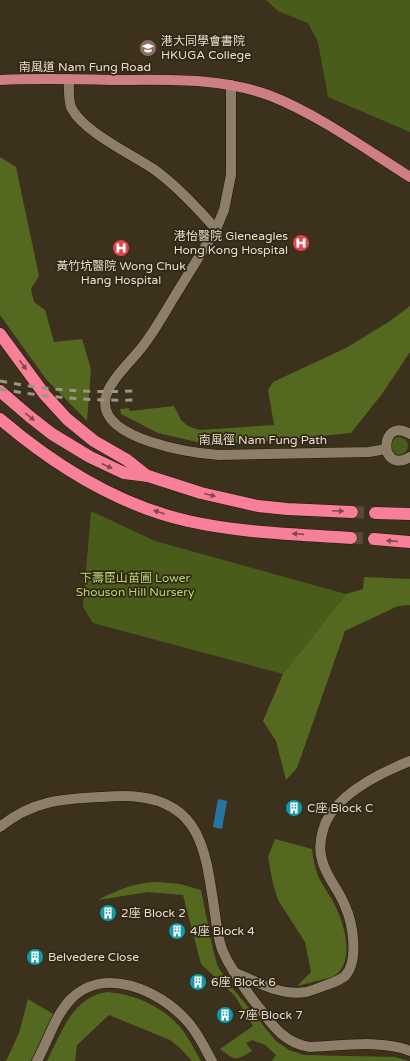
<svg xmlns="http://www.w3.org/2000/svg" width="410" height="1061" viewBox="0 0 410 1061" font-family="'Varela Round','Noto Sans TC',sans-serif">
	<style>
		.green { fill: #4a5c1a }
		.forest { fill: #54681f }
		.water { fill: #2377a1 }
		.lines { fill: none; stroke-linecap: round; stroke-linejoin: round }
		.highway-tunnel { stroke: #554b38; stroke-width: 12; stroke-dasharray: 12 6; stroke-linecap: butt }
		.minor-casing { stroke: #231805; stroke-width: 11 }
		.major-casing { stroke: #231805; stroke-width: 11 }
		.highway-casing { stroke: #231805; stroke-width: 13 }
		.minor { stroke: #8c7e69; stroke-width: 10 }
		.major { stroke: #cd7f85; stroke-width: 10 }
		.highway { stroke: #f87f98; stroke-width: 12 }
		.rail { stroke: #9c9484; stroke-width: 3; stroke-dasharray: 7 7; stroke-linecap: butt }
		.oneway { fill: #814a48 }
		.labels { text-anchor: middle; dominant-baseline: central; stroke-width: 3.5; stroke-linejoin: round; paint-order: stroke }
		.poi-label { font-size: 12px; fill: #e4ddd1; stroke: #322713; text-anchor: start }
		.street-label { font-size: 12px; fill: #e4ddd1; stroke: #322713 }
		.park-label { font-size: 12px; fill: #b6d571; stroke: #322713 }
	</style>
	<rect width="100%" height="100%" fill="#3c311d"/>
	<g class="green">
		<polygon points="266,0 410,0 410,132 328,97 318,42 308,23 278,11"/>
		<circle cx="399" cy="446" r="9"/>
		<polygon points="91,511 155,541 346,594 283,674 93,623 83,607"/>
	</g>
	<g class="forest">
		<polygon points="0,157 16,167 39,276 31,289 34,302 45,310 54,342 82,339 91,369 87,421 46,379 0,315"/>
		<polygon points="410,306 410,352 382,394 351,433 248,443 201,443 158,433 121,414 120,409 129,408 130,411 174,406 181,420 188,426 200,430 274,425 268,390 273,382 346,348 390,321"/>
		<polygon points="364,577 410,579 410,605 398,606 345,631 297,768 286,780 276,741 263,721 283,674 346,594 363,589"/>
		<path d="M275 839 312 849C313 859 315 868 318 876 323 886 329 894 334 903 344 924 357 962 333 977L297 986 311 972 305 942 278 900 273 884 268 857Z"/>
		<path d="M158 882 180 884 201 890 213 950 218 967 230 985 276 1041 289 1050 304 1055 395 1057 409 1061H272L276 1055 265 1045 252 1040 246 1043 252 1051C235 1061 236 1061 220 1049L253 1026 235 996 201 964 183 895 148 892 98 900C120 889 133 883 158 882Z"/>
		<path d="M107 992C134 994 162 1006 180 1027 189 1037 194 1050 201 1061H192L180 1048 170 1040 109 1015 77 1045 75 1061H47C61 1034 72 997 107 992Z"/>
		<polygon points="28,999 53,1014 31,1061 6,1061 19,1033"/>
	</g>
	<polygon class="water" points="218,799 227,801 222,829 213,827"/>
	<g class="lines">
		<g class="highway-tunnel">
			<polyline points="352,512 375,513"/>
			<polyline points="351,538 374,539"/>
		</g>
		<g class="minor-casing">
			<g id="minor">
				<path d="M69 79C69 87 68 103 72 109 84 132 133 155 155 170 178 187 197 208 216 229"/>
				<path d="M231 85V175L224 210 216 229C202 252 188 275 173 299 162 317 152 336 138 352 128 364 105 386 105 402 104 440 191 453 219 455L369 452 386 449"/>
				<path d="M410 434C379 415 378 476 410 457"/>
				<path d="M0 827C33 800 62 799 102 797 114 796 127 795 139 797 202 804 206 855 214 907 216 920 217 934 221 946 222 951 225 955 227 960 237 978 248 994 261 1010 274 1028 287 1044 310 1047 339 1046 383 1039 410 1051"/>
				<path d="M234 972C257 982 280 996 306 992 314 990 321 987 329 984 335 982 340 980 345 976 359 961 353 923 345 906 339 890 326 877 322 860 319 850 320 840 323 830 332 796 380 773 410 761"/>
				<path d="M37 1061C48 1041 55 1016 70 1000 103 965 159 990 186 1020 197 1031 204 1047 212 1061"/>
			</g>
		</g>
		<g class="major-casing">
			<path id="major" d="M0 80C37 78 75 79 112 80 166 80 220 77 271 96 319 115 367 150 410 177"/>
		</g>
		<g class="highway-casing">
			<g id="highway">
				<polyline points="0,334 45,395 67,419 94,441 127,460 147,476"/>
				<polyline points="0,391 29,416 52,434 90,457 124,473 148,476 201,493 258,506 287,509 352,512"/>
				<path d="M0 419C54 465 117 505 188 521 241 533 296 534 351 538"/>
				<polyline points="375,513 410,514"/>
				<polyline points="374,539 410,542"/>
			</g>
		</g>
		<use href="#minor" class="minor"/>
		<use href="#major" class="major"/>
		<use href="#highway" class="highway"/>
		<g class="rail">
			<path d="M0 381C47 390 87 393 135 391"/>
			<path d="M0 389C45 397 89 401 135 400"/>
		</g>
	</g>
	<defs><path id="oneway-solid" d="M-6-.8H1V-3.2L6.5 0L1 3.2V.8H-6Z"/></defs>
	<g class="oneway">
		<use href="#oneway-solid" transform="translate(23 365) rotate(54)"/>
		<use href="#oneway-solid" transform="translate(30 417) rotate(39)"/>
		<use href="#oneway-solid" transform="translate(107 466) rotate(25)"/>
		<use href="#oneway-solid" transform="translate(210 495) rotate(14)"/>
		<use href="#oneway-solid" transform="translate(338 511) rotate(3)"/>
		<use href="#oneway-solid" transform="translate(159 512) rotate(-161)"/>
		<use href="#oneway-solid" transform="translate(298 534) rotate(-176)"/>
		<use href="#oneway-solid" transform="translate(392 541) rotate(-175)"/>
	</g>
	<defs>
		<g id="school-disc" transform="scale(0.9)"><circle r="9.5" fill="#8d6e63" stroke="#322713"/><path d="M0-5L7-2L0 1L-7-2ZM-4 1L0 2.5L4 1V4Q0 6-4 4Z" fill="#fff"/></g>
		<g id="hospital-disc" transform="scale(0.9)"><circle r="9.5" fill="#e0444e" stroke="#322713"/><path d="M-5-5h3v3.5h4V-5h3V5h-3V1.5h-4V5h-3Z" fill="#fff"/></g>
		<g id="building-disc" transform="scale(0.9)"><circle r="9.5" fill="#0f9aa8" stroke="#322713"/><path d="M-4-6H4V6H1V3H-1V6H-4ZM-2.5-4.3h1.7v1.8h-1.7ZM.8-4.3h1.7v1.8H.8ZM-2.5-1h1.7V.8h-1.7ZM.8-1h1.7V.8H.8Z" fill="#fff"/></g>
	</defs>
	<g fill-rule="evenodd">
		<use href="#school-disc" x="148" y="48"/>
		<use href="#hospital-disc" x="301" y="243"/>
		<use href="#hospital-disc" x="121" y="248"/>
		<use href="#building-disc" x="294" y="808"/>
		<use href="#building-disc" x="108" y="913"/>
		<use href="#building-disc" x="177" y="931"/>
		<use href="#building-disc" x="35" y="957"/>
		<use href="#building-disc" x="198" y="982"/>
		<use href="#building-disc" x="225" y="1015"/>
	</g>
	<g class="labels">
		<g class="poi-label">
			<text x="161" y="41">港大同學會書院<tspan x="161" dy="14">HKUGA College</tspan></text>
			<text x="288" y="236" text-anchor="end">港怡醫院 Gleneagles<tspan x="288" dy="14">Hong Kong Hospital</tspan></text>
			<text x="121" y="266" text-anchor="middle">黃竹坑醫院 Wong Chuk<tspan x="121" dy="14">Hang Hospital</tspan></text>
			<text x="307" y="808">C座 Block C</text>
			<text x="121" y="913">2座 Block 2</text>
			<text x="190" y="931">4座 Block 4</text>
			<text x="48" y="957">Belvedere Close</text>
			<text x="211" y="982">6座 Block 6</text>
			<text x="238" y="1015">7座 Block 7</text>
		</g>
		<g class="street-label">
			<text x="85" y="67">南風道 Nam Fung Road</text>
			<text x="263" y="440">南風徑 Nam Fung Path</text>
		</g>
		<g class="park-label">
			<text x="135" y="578">下壽臣山苗圃 Lower<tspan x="135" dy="14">Shouson Hill Nursery</tspan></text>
		</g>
	</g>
</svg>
